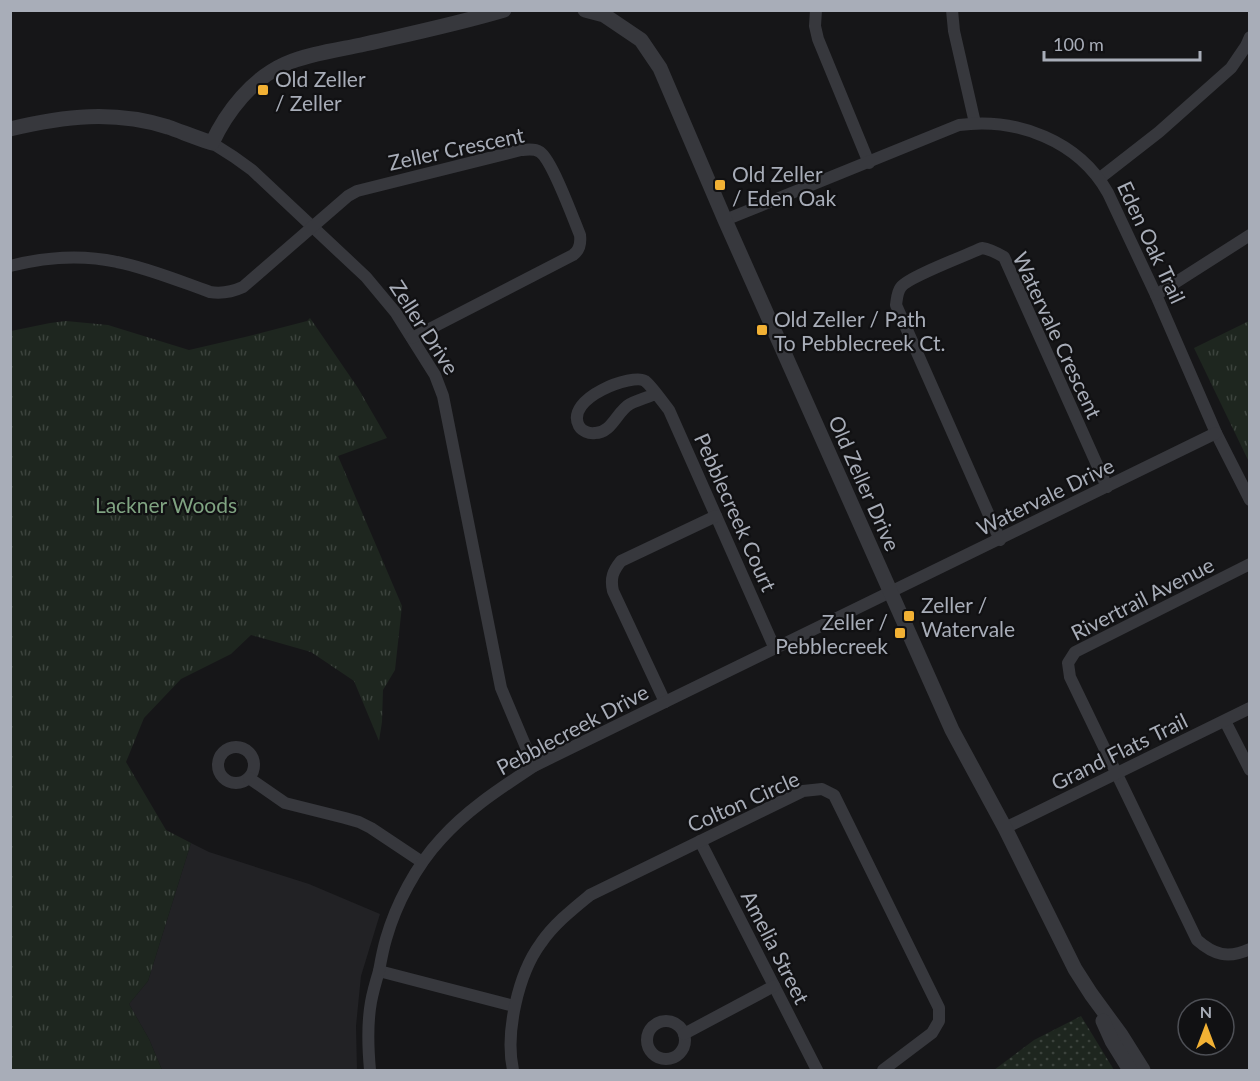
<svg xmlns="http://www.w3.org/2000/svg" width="1260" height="1081" viewBox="0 0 1260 1081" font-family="Lato,sans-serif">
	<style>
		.built { fill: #222225 }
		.grass { fill: url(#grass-dots) }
		.park { fill: url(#park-tufts) }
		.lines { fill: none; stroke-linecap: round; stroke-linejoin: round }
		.minor { stroke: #37383d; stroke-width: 12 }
		.tertiary { stroke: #37383d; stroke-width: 15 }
		.poi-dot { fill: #f2b134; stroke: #111113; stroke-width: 2 }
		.labels { text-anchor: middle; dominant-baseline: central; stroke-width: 4.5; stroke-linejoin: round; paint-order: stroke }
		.poi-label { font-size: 21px; fill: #a8adb8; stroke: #111113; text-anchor: start }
		.street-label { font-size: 21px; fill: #a8adb8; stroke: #111113 }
		.park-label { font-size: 21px; fill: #7fa381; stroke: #111113 }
	</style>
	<defs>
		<pattern id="grass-dots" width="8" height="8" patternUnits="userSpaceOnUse" patternTransform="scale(1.5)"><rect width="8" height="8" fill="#1e261f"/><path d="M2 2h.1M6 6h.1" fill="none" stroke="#3c433d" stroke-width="1.8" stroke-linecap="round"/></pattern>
		<pattern id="park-tufts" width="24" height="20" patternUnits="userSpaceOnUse" patternTransform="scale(1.5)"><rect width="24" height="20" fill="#1e261f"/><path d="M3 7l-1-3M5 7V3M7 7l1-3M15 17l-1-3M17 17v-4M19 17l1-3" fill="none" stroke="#3c433d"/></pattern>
	</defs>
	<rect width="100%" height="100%" fill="#161618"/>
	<polygon class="built" points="191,843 209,852 309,884 380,914 361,976 356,1026 357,1070 162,1070 149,1039 129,1004 148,981"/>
	<polygon class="grass" points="1081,1016 1114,1070 994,1070 1034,1040"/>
	<g class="park">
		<polygon points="310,318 358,388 387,438 338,456 402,606 395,670 383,690 382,722 379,741 354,681 311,652 251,635 231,654 181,679 144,718 126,762 166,830 191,843 148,981 129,1004 149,1039 162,1070 11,1070 11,331 50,323 66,321 108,325 189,350 245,337 307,321"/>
		<polygon points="1249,321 1249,462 1194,348"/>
	</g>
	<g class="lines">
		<g class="minor">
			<polyline points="816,10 815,26 818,39 869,163"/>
			<polyline points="952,10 954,31 975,123"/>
			<polyline points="212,143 234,157 252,170 366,277 396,313 435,375 443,396 501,688 534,766"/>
			<polyline points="1100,178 1159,132 1231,68 1246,46 1250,37"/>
			<path d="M725 220 959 125C1017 117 1079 141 1108 193L1156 295 1216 433 1250 500"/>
			<path d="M10 266C45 257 81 254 117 262 148 268 179 281 210 292 223 294 232 292 243 287L348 196 357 191 521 150C527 150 534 148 540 152 552 160 573 218 580 235 581 243 580 250 573 255L412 338"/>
			<polyline points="1156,295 1250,235"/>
			<path d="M656 394C648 397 638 400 630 404 617 411 612 433 595 433 589 434 582 431 579 426 564 398 633 373 645 381 650 384 664 404 669 410L775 649"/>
			<path d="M1000 540 896 305C897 299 897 292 901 287 908 277 967 255 982 248 990 249 997 253 1004 257L1107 487"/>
			<path d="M1250 564 1075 652 1068 663 1070 677 1197 940C1214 955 1228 959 1250 949"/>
			<path d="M665 702 613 591C610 578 613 571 621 561L716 516"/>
			<polyline points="1225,721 1250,770"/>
			<circle cx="236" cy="765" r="18"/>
			<polyline points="249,778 285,803 345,818 359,822 371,828 422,862"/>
			<polyline points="1005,828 1250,708"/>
			<polyline points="700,841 817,1070"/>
			<polyline points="379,971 514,1006"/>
			<circle cx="666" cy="1040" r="19"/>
			<polyline points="684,1034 774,986"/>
			<path d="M370 1070C368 1048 367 1024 371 1002 373 991 376 981 379 971 381 960 383 949 386 939 396 904 416 866 441 839 468 809 501 788 534 766L1216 433"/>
			<path d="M513 1070C505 1033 518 974 541 943 554 924 573 909 590 895L803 791 822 789 834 795 939 1008V1021L932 1033 883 1070"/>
		</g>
		<g class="tertiary">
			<polyline points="585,10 604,15 641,40 660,68 725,220 952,730 1005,828 1075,969 1091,994 1121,1035 1143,1070"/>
			<path d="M10 129C64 116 114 110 168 127 182 132 197 138 212 143 227 111 252 79 285 64 308 54 337 50 361 45 409 34 457 24 504 10"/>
			<polyline points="1103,1021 1112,1041 1130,1070"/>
		</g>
	</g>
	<g class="poi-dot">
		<rect x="257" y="84" width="12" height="12" rx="3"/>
		<rect x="714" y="179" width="12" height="12" rx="3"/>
		<rect x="756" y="324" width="12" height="12" rx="3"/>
		<rect x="903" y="610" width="12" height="12" rx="3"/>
		<rect x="894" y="627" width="12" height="12" rx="3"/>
	</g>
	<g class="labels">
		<g class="poi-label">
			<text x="275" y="78">Old Zeller<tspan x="275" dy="24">/ Zeller</tspan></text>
			<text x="732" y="173">Old Zeller<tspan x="732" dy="24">/ Eden Oak</tspan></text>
			<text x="774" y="318">Old Zeller / Path<tspan x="774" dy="24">To Pebblecreek Ct.</tspan></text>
			<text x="921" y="604">Zeller /<tspan x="921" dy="24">Watervale</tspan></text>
			<text x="888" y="621" text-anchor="end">Zeller /<tspan x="888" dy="24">Pebblecreek</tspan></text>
		</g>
		<g class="street-label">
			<text transform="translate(456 148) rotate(-12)">Zeller Crescent</text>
			<text transform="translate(1152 242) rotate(65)">Eden Oak Trail</text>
			<text transform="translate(425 327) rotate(57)">Zeller Drive</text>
			<text transform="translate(1058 335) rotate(65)">Watervale Crescent</text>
			<text transform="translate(865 483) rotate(66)">Old Zeller Drive</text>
			<text transform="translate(1045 496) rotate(-26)">Watervale Drive</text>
			<text transform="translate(736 512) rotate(66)">Pebblecreek Court</text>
			<text transform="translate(1142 598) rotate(-27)">Rivertrail Avenue</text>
			<text transform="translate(572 729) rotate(-28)">Pebblecreek Drive</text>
			<text transform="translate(1119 751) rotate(-26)">Grand Flats Trail</text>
			<text transform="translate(743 801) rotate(-24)">Colton Circle</text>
			<text transform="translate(776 947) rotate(63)">Amelia Street</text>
		</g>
		<g class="park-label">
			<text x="166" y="504">Lackner Woods</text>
		</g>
	</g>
	<rect width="1260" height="1081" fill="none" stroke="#a8adb8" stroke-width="24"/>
	<g transform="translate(1206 1027)"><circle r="28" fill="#111113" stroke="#4d4f55" stroke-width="1.5"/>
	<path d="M0-4.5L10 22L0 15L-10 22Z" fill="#f2b134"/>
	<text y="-9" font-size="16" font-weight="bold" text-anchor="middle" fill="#a8adb8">N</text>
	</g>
	<path d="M1044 51v9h156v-9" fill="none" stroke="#a8adb8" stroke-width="3"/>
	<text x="1053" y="51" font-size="18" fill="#a8adb8" stroke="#111113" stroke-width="4.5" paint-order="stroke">100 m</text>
</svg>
